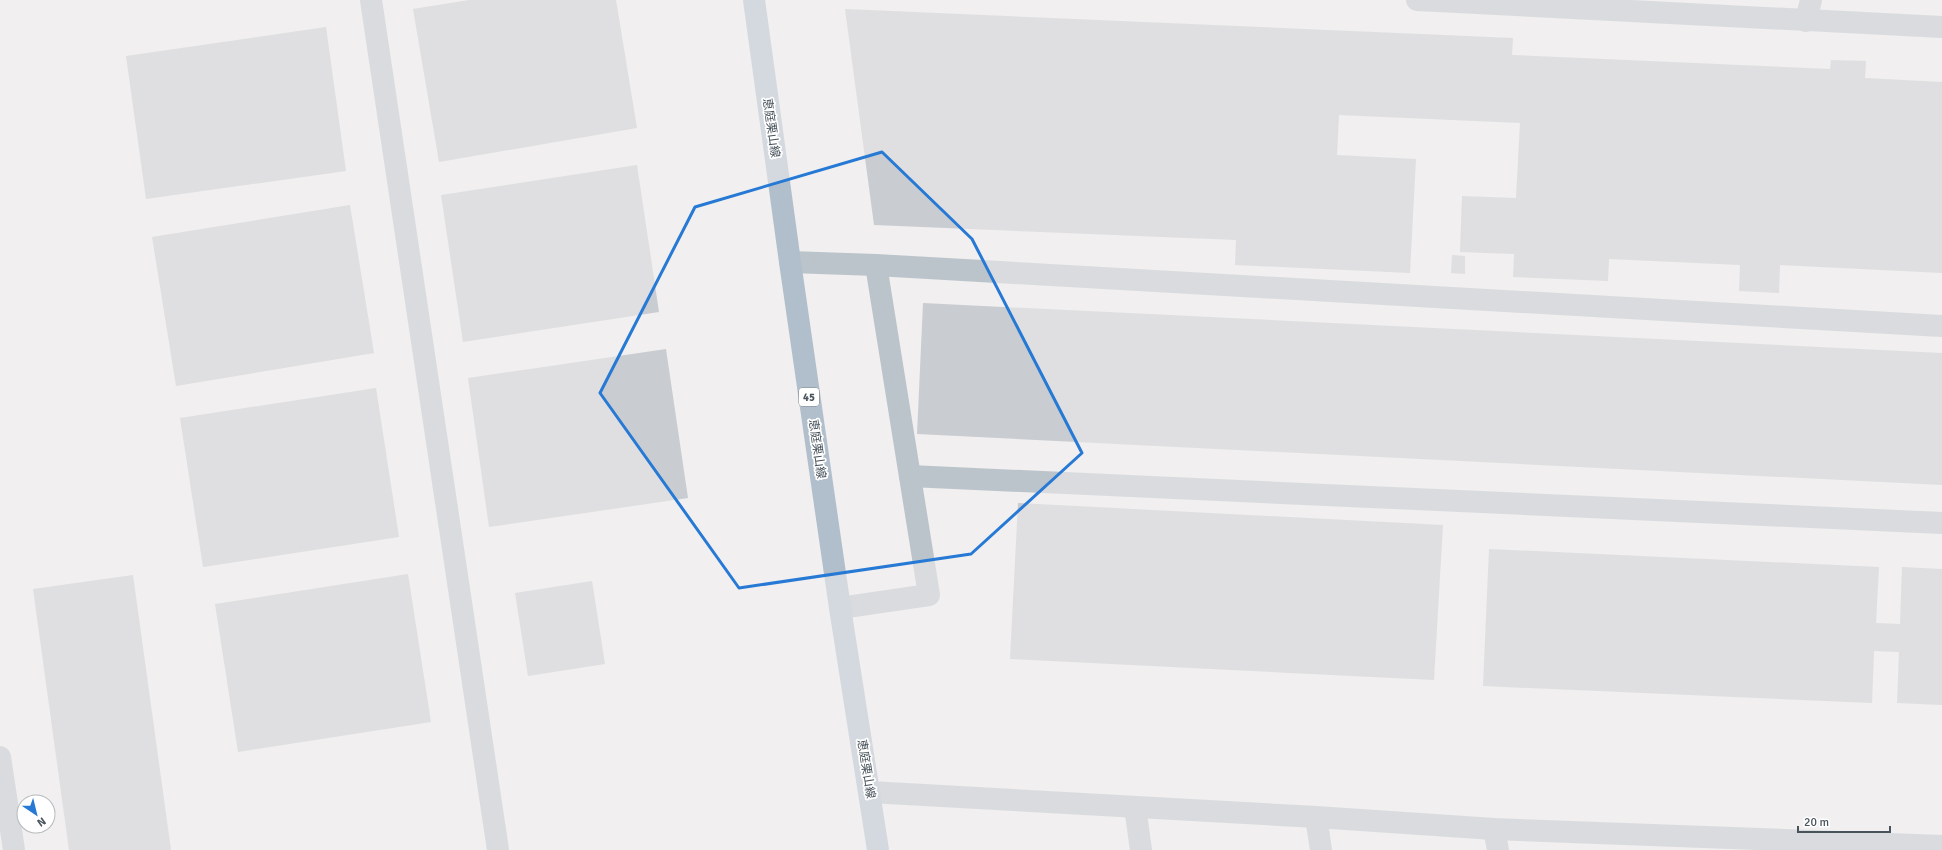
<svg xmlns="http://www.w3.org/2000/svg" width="1942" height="850" viewBox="0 0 1942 850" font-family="Signika,'Noto Sans JP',sans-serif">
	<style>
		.building { fill: #c9ccd1 }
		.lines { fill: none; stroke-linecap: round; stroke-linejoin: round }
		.minor { stroke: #bcc4cb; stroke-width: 22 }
		.major { stroke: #b1bfcc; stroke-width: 22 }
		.marked { fill: none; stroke: #2679d4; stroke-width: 3; stroke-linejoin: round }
		.labels { text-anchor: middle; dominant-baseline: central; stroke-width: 3.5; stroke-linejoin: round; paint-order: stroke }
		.shield { fill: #fff; stroke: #7f878c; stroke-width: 1 }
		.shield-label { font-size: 11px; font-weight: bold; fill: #48535b }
		.street-label { font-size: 12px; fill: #48535b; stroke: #fff }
	</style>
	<rect width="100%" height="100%" fill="#f1efef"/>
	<g class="building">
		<polygon points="469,0 616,0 637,128 439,162 413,9"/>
		<polygon points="845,9 1513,38 1512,55 1830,69 1831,60 1866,61 1865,78 1942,82 1942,273 1780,265 1779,293 1739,291 1740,265 1609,259 1608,281 1513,277 1514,254 1460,252 1462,196 1516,198 1520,123 1339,115 1337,155 1416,159 1410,273 1235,265 1236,240 874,225"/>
		<polygon points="326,27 346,171 146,199 126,56"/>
		<polygon points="637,165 659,312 463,342 441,195"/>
		<polygon points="350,205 374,353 176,386 152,237"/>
		<polygon points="1452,255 1465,256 1465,274 1451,273"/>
		<polygon points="923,303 1942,353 1942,485 917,434"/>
		<polygon points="666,349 688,498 489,527 468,378"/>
		<polygon points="376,388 399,537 203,567 180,418"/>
		<polygon points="1018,503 1443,525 1434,680 1010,659"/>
		<polygon points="1489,549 1879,567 1876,623 1900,624 1902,567 1942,569 1942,705 1897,703 1899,652 1874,651 1872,703 1483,686"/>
		<polygon points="408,574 431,722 238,752 215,604"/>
		<polygon points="133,575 171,850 69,850 33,589"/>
		<polygon points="592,581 605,664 528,676 515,593"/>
	</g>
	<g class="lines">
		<g class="minor">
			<polyline points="371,0 498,850"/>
			<polyline points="1417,0 1942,27"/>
			<polyline points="1806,21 1811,0"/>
			<polyline points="790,262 876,265 1942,326"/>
			<polyline points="910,476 1942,523"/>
			<polyline points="840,608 929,595 876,265"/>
			<polyline points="0,757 14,850"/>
			<polyline points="870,792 1316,817 1494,829 1942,846"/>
			<polyline points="1135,807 1141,850"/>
			<polyline points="1316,817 1321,850"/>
			<polyline points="1494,829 1498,850"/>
		</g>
		<polyline class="major" points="754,0 790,262 840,608 878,850"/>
	</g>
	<path d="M0 0H1942V850H0ZM882 152 972 239 1082 453 971 554 739 588 600 393 695 207Z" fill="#f1efef" fill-opacity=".55" fill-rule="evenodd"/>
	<path class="marked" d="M882 152 972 239 1082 453 971 554 739 588 600 393 695 207Z"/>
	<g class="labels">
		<rect class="shield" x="799" y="388" width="20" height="18" rx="3"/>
		<g class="shield-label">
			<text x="809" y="397">45</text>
		</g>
		<g class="street-label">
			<text transform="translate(771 128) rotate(82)">恵庭栗山線</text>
			<text transform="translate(817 449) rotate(82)">恵庭栗山線</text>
			<text transform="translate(866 769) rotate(81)">恵庭栗山線</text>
		</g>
	</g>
	<g transform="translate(36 814) rotate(145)"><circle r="19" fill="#ffffff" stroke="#b6babd"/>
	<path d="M0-3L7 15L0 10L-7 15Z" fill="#2679d4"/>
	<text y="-6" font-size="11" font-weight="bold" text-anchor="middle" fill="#48535b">N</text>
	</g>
	<path d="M1798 826v6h92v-6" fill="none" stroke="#48535b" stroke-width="2"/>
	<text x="1804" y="826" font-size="12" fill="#48535b" stroke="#ffffff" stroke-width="3" paint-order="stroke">20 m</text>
</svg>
